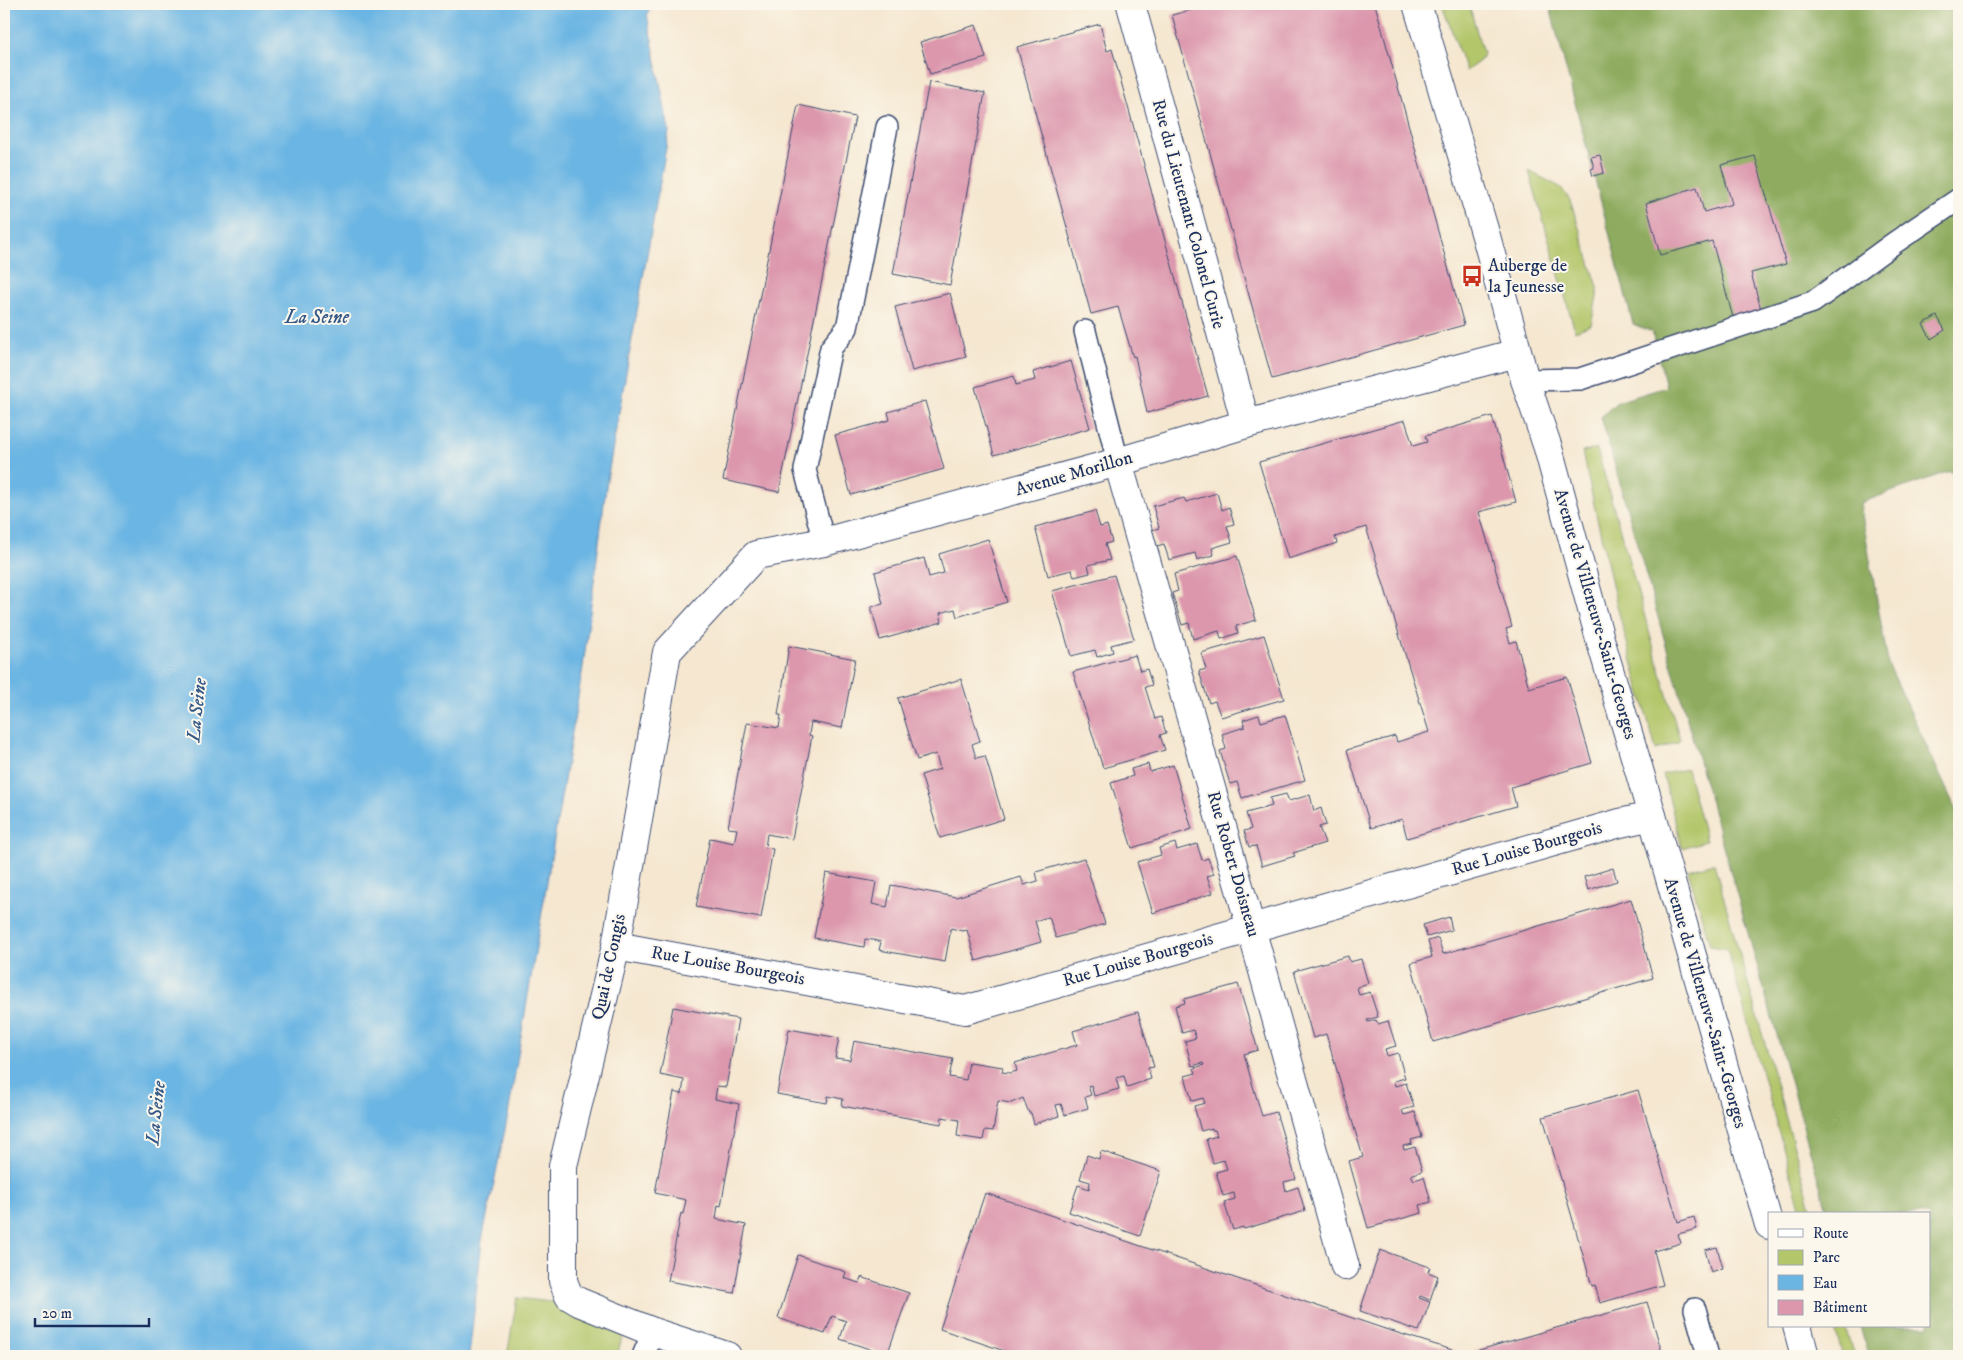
<svg xmlns="http://www.w3.org/2000/svg" width="1963" height="1360" viewBox="0 0 1963 1360" font-family="'IM FELL DW Pica',serif">
	<style>
		.green { fill: #b3c66a; stroke: #677a64 }
		.forest { fill: #8eab5e; stroke: #546d5e }
		.water { fill: #6bb5e3; stroke: #4372a0 }
		.building { fill: #dc97ad }
		.lines { fill: none; stroke-linecap: round; stroke-linejoin: round }
		.lane-casing { stroke: #3c4b6f; stroke-width: 24 }
		.street-casing { stroke: #3c4b6f; stroke-width: 30 }
		.secondary-casing { stroke: #3c4b6f; stroke-width: 30 }
		.lane { stroke: #fff; stroke-width: 21 }
		.street { stroke: #fff; stroke-width: 28 }
		.secondary { stroke: #fff; stroke-width: 28 }
		.labels { text-anchor: middle; dominant-baseline: central; stroke-width: 4; stroke-linejoin: round; paint-order: stroke }
		.street-label { font-size: 18px; fill: #1b2f5e; stroke: #fbf7ec }
		.poi-label { font-size: 18px; fill: #1b2f5e; stroke: #fbf7ec; text-anchor: start }
		.water-label { font-size: 19px; font-style: italic; fill: #335786; stroke: #fbf7ec }
	</style>
	<rect width="100%" height="100%" fill="#fbf7ec"/>
	<filter id="ink" filterUnits="userSpaceOnUse"><feTurbulence type="fractalNoise" baseFrequency=".02" numOctaves="2"/><feDisplacementMap in="SourceGraphic" scale="10" xChannelSelector="R" yChannelSelector="G"/><feConvolveMatrix kernelMatrix="1 2 1 2 8 2 1 2 1" color-interpolation-filters="sRGB"/></filter>
	<filter id="wash" filterUnits="userSpaceOnUse"><feTurbulence type="fractalNoise" baseFrequency=".0096" numOctaves="4" result="noise"/><feDisplacementMap in="SourceGraphic" scale="20" xChannelSelector="R" yChannelSelector="G"/><feGaussianBlur stdDeviation="1.12" result="paint"/><feColorMatrix in="noise" values="0 0 0 0 0 0 0 0 0 0 0 0 0 0 0 0 0 1.4 0 .05"/><feComposite in="paint" operator="in"/></filter>
	<g filter="url(#wash)">
		<rect width="100%" height="100%" fill="#f5e7d0"/>
		<g class="green">
			<polygon points="1442,4 1469,4 1483,53 1481,60 1466,71"/>
			<polygon points="1529,171 1560,187 1570,200 1598,287 1598,292 1591,325 1575,331"/>
			<polygon points="1597,449 1680,740 1677,743 1656,750 1617,606 1582,452"/>
			<polygon points="1687,769 1706,841 1682,848 1663,774"/>
			<polygon points="1714,863 1813,1214 1802,1214 1727,949 1710,946 1688,870"/>
			<path d="M517 1298 561 1303C580 1325 598 1324 623 1334L617 1356H507Z"/>
			<polygon points="1834,1326 1845,1326 1854,1356 1843,1356"/>
		</g>
		<polygon class="forest" points="1549,4 1959,4 1959,476 1950,471 1860,503 1888,663 1959,816 1959,1356 1868,1356 1860,1326 1929,1326 1929,1214 1828,1214 1601,417 1617,402 1666,387 1652,332 1633,324"/>
		<polygon class="water" points="4,4 652,4 647,14 669,131 607,480 583,667 508,1115 482,1240 469,1356 4,1356"/>
		<g id="blocks">
			<g class="building">
				<polygon points="1213,4 1375,4 1464,325 1272,379 1172,15"/>
				<polygon points="1100,24 1107,51 1112,49 1208,396 1147,413 1135,356 1133,357 1118,307 1091,314 1017,47"/>
				<polygon points="976,25 986,58 930,74 920,42"/>
				<polygon points="929,82 985,93 950,285 893,274"/>
				<polygon points="798,105 855,117 779,492 723,480"/>
				<polygon points="1600,155 1604,173 1593,176 1591,169 1594,168 1591,157"/>
				<polygon points="1755,156 1786,264 1751,273 1762,313 1734,321 1712,241 1660,255 1646,203 1697,187 1704,212 1732,204 1721,165"/>
				<polygon points="950,293 966,357 912,371 895,307"/>
				<polygon points="1937,316 1945,330 1931,339 1923,324"/>
				<polygon points="1071,361 1090,428 994,455 975,387 1014,376 1016,385 1035,380 1033,372"/>
				<polygon points="925,401 944,469 851,495 835,435 890,420 888,412"/>
				<polygon points="1492,416 1516,502 1479,512 1512,627 1506,629 1510,643 1516,641 1529,688 1567,677 1592,763 1511,787 1516,806 1407,838 1402,819 1371,828 1347,750 1395,736 1397,742 1429,732 1366,527 1335,537 1337,543 1288,559 1259,462 1405,420 1413,446 1427,442 1425,436"/>
				<polygon points="1217,493 1222,510 1229,507 1234,524 1227,526 1232,542 1212,548 1214,555 1197,560 1195,553 1169,560 1164,544 1157,546 1152,530 1159,528 1153,506 1184,498 1186,502"/>
				<polygon points="1095,511 1100,527 1107,525 1112,542 1105,544 1110,560 1088,565 1090,573 1074,577 1072,570 1048,576 1035,527"/>
				<polygon points="988,539 1007,602 957,617 955,609 940,613 942,622 880,640 871,607 883,604 875,572 924,558 929,577 944,573 939,554"/>
				<polygon points="1237,556 1256,620 1236,626 1238,633 1221,639 1219,631 1193,639 1189,623 1182,625 1172,593 1178,591 1174,574"/>
				<polygon points="1114,575 1134,639 1111,645 1113,652 1097,657 1095,650 1071,656 1052,591"/>
				<polygon points="1264,635 1284,699 1221,717 1215,701 1209,703 1199,671 1206,669 1201,653"/>
				<polygon points="789,646 855,659 842,728 811,722 809,735 812,736 792,839 767,834 765,848 773,849 761,918 696,907 710,838 734,843 737,829 728,828 747,723 779,728 781,715 778,715"/>
				<polygon points="1135,655 1140,671 1147,669 1152,685 1145,687 1155,719 1161,717 1166,733 1160,735 1165,750 1103,768 1073,672"/>
				<polygon points="961,679 980,741 972,744 976,758 985,756 1004,819 940,838 921,775 940,769 936,754 917,760 898,698"/>
				<polygon points="1259,715 1261,722 1285,715 1305,780 1242,798 1237,782 1230,784 1220,751 1226,749 1222,734 1245,727 1243,720"/>
				<polygon points="1148,764 1150,772 1173,765 1192,829 1132,848 1111,783 1133,776 1131,769"/>
				<polygon points="1286,794 1289,801 1310,795 1314,811 1321,808 1326,825 1319,827 1325,843 1293,853 1295,856 1262,866 1256,846 1249,847 1244,831 1251,829 1246,813 1272,806 1270,798"/>
				<polygon points="1175,843 1177,850 1197,844 1202,860 1208,858 1214,874 1207,876 1213,893 1153,913 1137,862 1161,855 1159,848"/>
				<polygon points="1084,858 1105,924 1056,938 1049,917 1041,919 1035,921 1041,942 976,961 967,930 962,931 951,928 945,962 879,950 881,942 873,940 865,939 864,947 814,938 826,873 876,882 872,904 887,907 891,885 956,897 1021,877 1024,885 1038,881 1036,872"/>
				<polygon points="1613,868 1617,881 1588,890 1584,877"/>
				<polygon points="1631,899 1653,978 1433,1042 1411,963 1432,957 1428,941 1438,938 1443,954"/>
				<polygon points="1449,917 1452,930 1427,937 1423,925"/>
				<polygon points="1348,956 1350,962 1361,959 1368,983 1357,987 1359,995 1370,992 1378,1017 1367,1020 1368,1022 1376,1020 1378,1024 1388,1021 1396,1046 1385,1049 1387,1056 1398,1053 1405,1078 1394,1081 1395,1086 1406,1083 1414,1107 1402,1110 1404,1115 1415,1112 1422,1137 1411,1140 1412,1144 1403,1146 1404,1150 1415,1147 1422,1171 1411,1175 1414,1180 1424,1177 1431,1202 1420,1205 1422,1213 1368,1228 1349,1161 1363,1157 1326,1034 1313,1038 1294,971"/>
				<polygon points="1238,984 1258,1050 1244,1054 1250,1076 1262,1116 1276,1112 1296,1179 1284,1182 1286,1191 1298,1187 1305,1211 1244,1229 1243,1227 1233,1230 1224,1202 1235,1199 1234,1193 1223,1196 1216,1172 1227,1169 1224,1160 1213,1163 1206,1139 1217,1136 1215,1130 1212,1130 1212,1128 1201,1131 1194,1106 1205,1103 1203,1098 1192,1101 1185,1076 1196,1073 1194,1068 1204,1065 1203,1063 1192,1066 1185,1041 1196,1038 1193,1030 1182,1033 1175,1006 1185,1003 1184,999"/>
				<polygon points="673,1007 738,1019 726,1087 717,1086 715,1099 739,1104 721,1206 718,1205 716,1219 746,1225 734,1293 668,1281 681,1213 683,1214 686,1200 655,1193 674,1092 682,1094 684,1080 660,1075"/>
				<polygon points="1138,1012 1154,1067 1148,1068 1151,1079 1127,1087 1124,1076 1116,1078 1119,1089 1094,1096 1091,1085 1088,1086 1091,1095 1085,1097 1088,1108 1065,1115 1061,1104 1056,1105 1059,1116 1034,1124 1031,1113 1029,1113 1023,1098 1011,1103 998,1101 993,1131 985,1130 983,1140 957,1136 959,1120 942,1117 941,1124 842,1106 843,1099 828,1096 827,1103 777,1094 789,1029 839,1038 835,1058 850,1060 854,1041 953,1059 949,1077 966,1080 969,1062 1003,1067 1002,1072 1010,1073 1017,1071 1015,1063 1077,1045 1073,1031"/>
				<polygon points="1638,1090 1678,1222 1694,1217 1697,1229 1678,1234 1681,1243 1654,1251 1663,1285 1600,1303 1595,1285 1592,1286 1543,1117"/>
				<polygon points="1101,1151 1161,1171 1140,1236 1069,1212 1078,1185 1089,1189 1090,1182 1080,1179 1087,1155 1099,1159"/>
				<polygon points="985,1193 1382,1328 1465,1354 1647,1302 1663,1356 1019,1356 940,1329"/>
				<polygon points="1717,1247 1723,1268 1711,1272 1705,1250"/>
				<polygon points="1380,1250 1430,1267 1428,1272 1438,1276 1430,1300 1420,1296 1419,1298 1430,1302 1419,1331 1360,1311"/>
				<polygon points="798,1255 846,1272 844,1278 859,1283 861,1277 909,1293 887,1355 840,1339 846,1321 832,1316 825,1334 778,1318"/>
			</g>
		</g>
	</g>
	<g filter="url(#ink)">
		<use href="#blocks" fill-opacity="0" stroke="#3c4b6f" stroke-width="1"/>
		<g class="lines">
			<g class="lane-casing">
				<g id="lane">
					<polyline points="1085,331 1118,462"/>
					<polyline points="1525,380 1580,379 1813,302 1894,243 1959,199"/>
					<polyline points="824,542 805,470 831,348 847,328 887,127"/>
					<polyline points="1695,1309 1708,1356"/>
					<polyline points="643,1356 653,1332"/>
				</g>
			</g>
			<g class="street-casing">
				<g id="street">
					<polyline points="1131,5 1246,424"/>
					<polyline points="1118,462 1251,928 1345,1266"/>
					<polyline points="616,946 965,1010 1620,823 1652,816"/>
					<polyline points="727,1356 653,1332 579,1302 569,1296 563,1281 563,1166 616,946 667,652 756,555 824,542 1118,462 1246,424 1517,353"/>
				</g>
			</g>
			<g class="secondary-casing">
				<g id="secondary">
					<polyline points="1417,4 1486,236 1525,380 1548,448 1600,639 1639,770 1769,1225"/>
					<polyline points="1797,1326 1805,1356"/>
				</g>
			</g>
			<use href="#lane" class="lane"/>
			<use href="#street" class="street"/>
			<use href="#secondary" class="secondary"/>
		</g>
	</g>
	<defs>
		<g id="bus-bare" transform="scale(1.725)"><path d="M-5-6H5V4H4V6H2V4H-2V6H-4V4H-5ZM-3.5-4V0h7V-4ZM-3.5 1.2v1.5H-2V1.2ZM2 1.2v1.5H3.5V1.2Z" fill="#c8321e" stroke="#fbf7ec" stroke-width="2.5" paint-order="stroke"/></g>
	</defs>
	<g fill-rule="evenodd">
		<use href="#bus-bare" x="1472" y="276"/>
	</g>
	<g class="labels">
		<g class="street-label">
			<text transform="translate(1188 214) rotate(75)">Rue du Lieutenant Colonel Curie</text>
			<text transform="translate(1074 474) rotate(-16)">Avenue Morillon</text>
			<text transform="translate(1595 614) rotate(74)">Avenue de Villeneuve-Saint-Georges</text>
			<text transform="translate(1527 849) rotate(-16)">Rue Louise Bourgeois</text>
			<text transform="translate(1233 864) rotate(74)">Rue Robert Doisneau</text>
			<text transform="translate(1138 960) rotate(-16)">Rue Louise Bourgeois</text>
			<text transform="translate(728 966) rotate(10)">Rue Louise Bourgeois</text>
			<text transform="translate(609 967) rotate(-78)">Quai de Congis</text>
			<text transform="translate(1705 1003) rotate(74)">Avenue de Villeneuve-Saint-Georges</text>
		</g>
		<g class="poi-label">
			<text x="1488" y="266">Auberge de<tspan x="1488" dy="21">la Jeunesse</tspan></text>
		</g>
		<g class="water-label">
			<text x="317" y="317">La Seine</text>
			<text transform="translate(197 710) rotate(-84)">La Seine</text>
			<text transform="translate(156 1113) rotate(-84)">La Seine</text>
		</g>
	</g>
	<rect width="1963" height="1360" fill="none" stroke="#fbf7ec" stroke-width="20"/>
	<rect x="1768" y="1212" width="162" height="115" fill="#fbf7ec" stroke="#a1a7b3"/>
	<rect x="1778" y="1229" width="25" height="8" fill="#ffffff" stroke="#a1a7b3"/>
	<text x="1813" y="1238" font-size="15" fill="#1b2f5e">Route</text>
	<rect x="1778" y="1250" width="25" height="15" fill="#b3c66a" stroke="#a1a7b3"/>
	<text x="1813" y="1262" font-size="15" fill="#1b2f5e">Parc</text>
	<rect x="1778" y="1275" width="25" height="15" fill="#6bb5e3" stroke="#a1a7b3"/>
	<text x="1813" y="1288" font-size="15" fill="#1b2f5e">Eau</text>
	<rect x="1778" y="1300" width="25" height="15" fill="#dc97ad" stroke="#a1a7b3"/>
	<text x="1813" y="1312" font-size="15" fill="#1b2f5e">Bâtiment</text>
	<path d="M35 1318v8h114v-8" fill="none" stroke="#1b2f5e" stroke-width="2.5"/>
	<text x="42" y="1318" font-size="15" fill="#1b2f5e" stroke="#fbf7ec" stroke-width="4" paint-order="stroke">20 m</text>
</svg>
